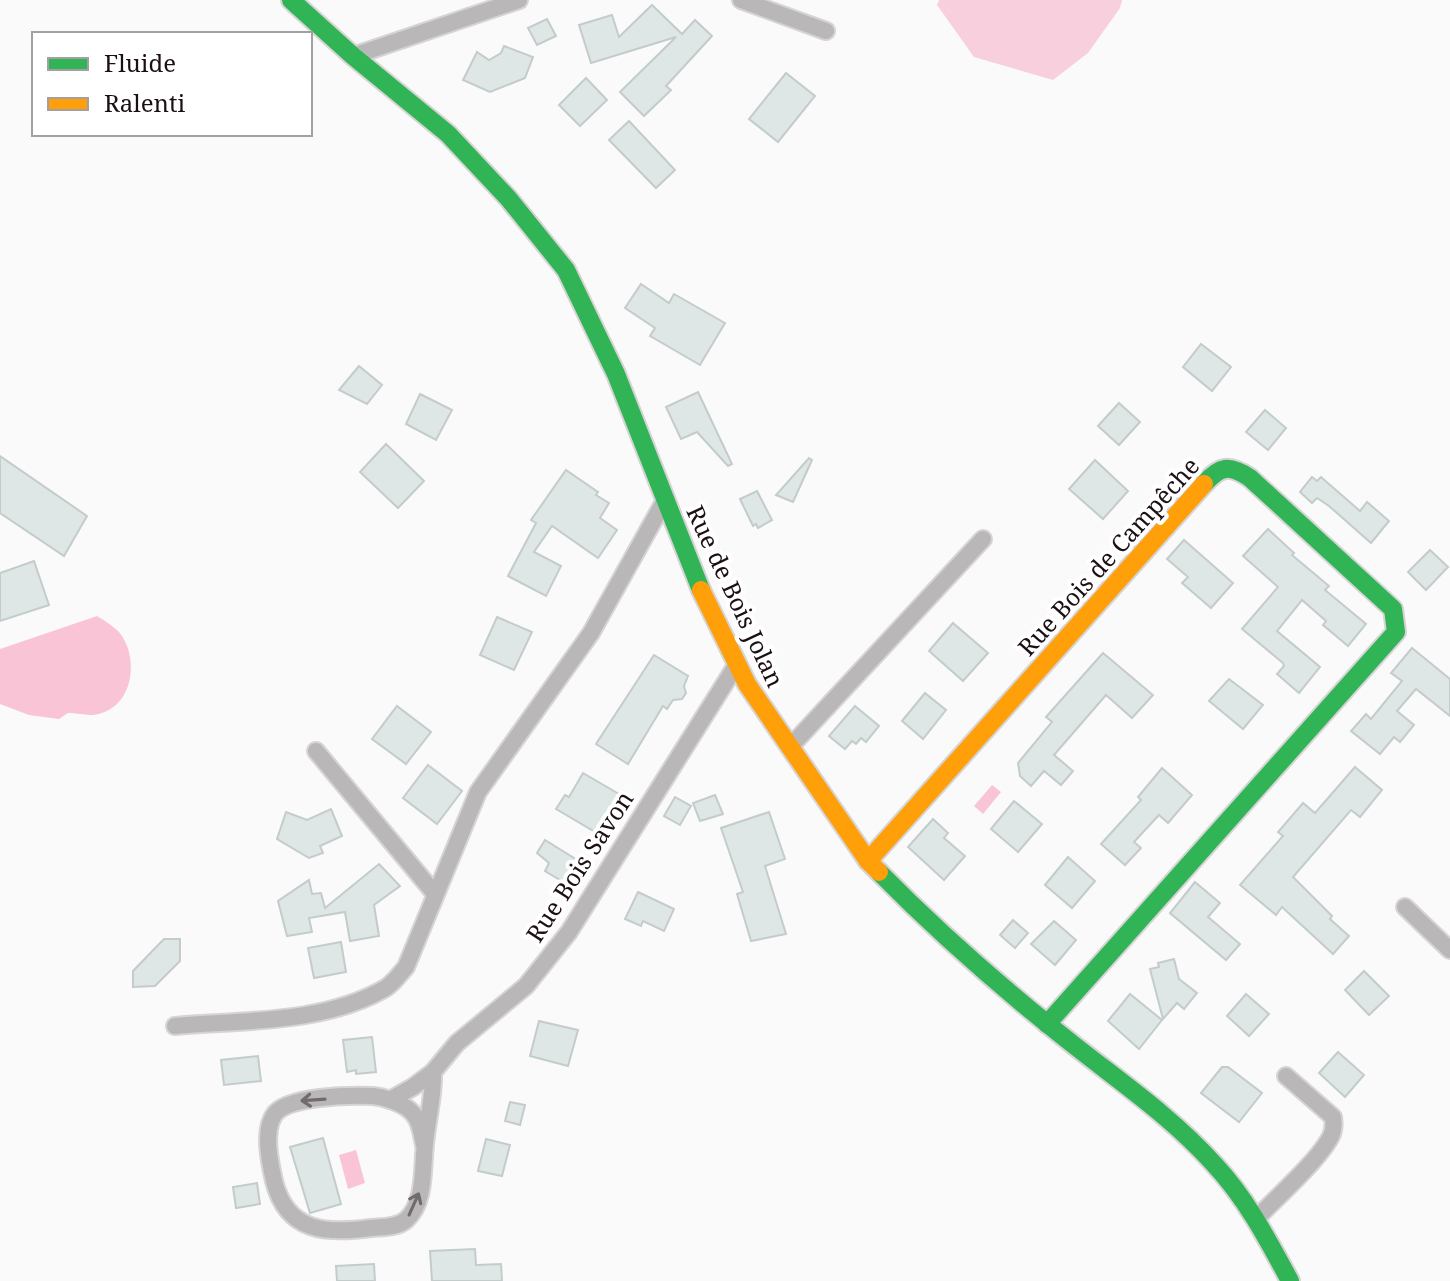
<svg xmlns="http://www.w3.org/2000/svg" width="1450" height="1281" viewBox="0 0 1450 1281" font-family="'Noto Serif',serif">
	<style>
		.forest { fill: #f8cfdd }
		.water { fill: #fac4d7 }
		.building { fill: #dee6e6; stroke: #c4cccb; stroke-width: 2 }
		.lines { fill: none; stroke-linecap: round; stroke-linejoin: round }
		.street-casing { stroke: #d6d4d5; stroke-width: 20 }
		.fast-casing { stroke: #d6d4d5; stroke-width: 22 }
		.slow-casing { stroke: #d6d4d5; stroke-width: 22 }
		.street { stroke: #bab7b8; stroke-width: 16 }
		.fast { stroke: #30b455; stroke-width: 18 }
		.slow { stroke: #ff9f0a; stroke-width: 18 }
		.oneway { stroke: #726b6e }
		.labels { text-anchor: middle; dominant-baseline: central; stroke-width: 8; stroke-linejoin: round; paint-order: stroke }
		.street-label { font-size: 24px; fill: #1b0f13; stroke: #fff }
	</style>
	<rect width="100%" height="100%" fill="#fafafa"/>
	<polygon class="forest" points="939,0 1122,0 1120,8 1088,53 1053,80 974,57 937,5"/>
	<g class="water">
		<path d="M97 616C105 621 117 628 122 636 140 664 131 711 93 715 86 715 75 713 68 713L59 719 29 715 0 704V649Z"/>
		<polygon points="992,785 1001,792 983,814 974,806"/>
		<polygon points="356,1150 365,1183 348,1189 339,1155"/>
	</g>
	<g class="building">
		<polygon points="652,5 682,34 695,20 712,36 666,86 671,90 644,116 620,92 676,37 591,63 579,25 612,15 619,37"/>
		<polygon points="547,19 556,36 537,45 528,28"/>
		<polygon points="504,46 533,57 525,78 490,92 463,80 477,52 489,60 501,53"/>
		<polygon points="786,73 815,96 778,142 749,119"/>
		<polygon points="586,78 607,100 580,126 559,105"/>
		<polygon points="629,121 675,170 656,188 609,140"/>
		<polygon points="641,284 669,303 674,294 725,323 700,365 650,336 655,328 625,308"/>
		<polygon points="1201,344 1231,367 1212,391 1183,367"/>
		<polygon points="359,366 382,385 367,404 339,390"/>
		<polygon points="698,392 732,464 728,466 697,432 681,439 666,407"/>
		<polygon points="420,394 452,410 436,440 406,424"/>
		<polygon points="1119,403 1140,422 1119,445 1098,426"/>
		<polygon points="1265,410 1286,428 1268,450 1246,432"/>
		<polygon points="386,444 424,481 398,508 360,472"/>
		<polygon points="0,456 87,516 64,556 0,513"/>
		<polygon points="809,458 812,460 793,502 776,495"/>
		<polygon points="1095,460 1128,491 1103,519 1069,489"/>
		<polygon points="566,470 598,492 596,495 609,503 600,518 617,530 598,558 552,526 534,552 561,566 546,596 508,576 536,523 531,520"/>
		<polygon points="1312,477 1317,481 1321,477 1360,511 1367,502 1389,521 1371,543 1329,506 1317,498 1312,503 1300,492"/>
		<polygon points="757,491 772,520 758,528 756,524 753,526 740,499"/>
		<polygon points="1268,529 1294,553 1292,555 1329,586 1325,590 1366,624 1348,646 1323,625 1326,621 1302,600 1277,631 1320,667 1299,693 1277,674 1284,666 1283,663 1242,629 1278,587 1243,556"/>
		<polygon points="1184,540 1233,583 1211,608 1182,583 1188,577 1167,559"/>
		<polygon points="1430,550 1448,567 1426,590 1408,572"/>
		<polygon points="34,561 49,605 0,621 0,573"/>
		<polygon points="497,617 532,632 514,670 480,655"/>
		<polygon points="953,623 988,653 963,681 929,651"/>
		<polygon points="1412,648 1450,679 1450,716 1416,689 1397,711 1414,725 1400,742 1394,737 1380,754 1351,731 1366,714 1371,719 1402,681 1391,673"/>
		<polygon points="1103,653 1153,695 1132,718 1106,695 1054,755 1073,771 1061,785 1044,771 1031,786 1020,776 1018,763 1052,722 1046,717"/>
		<polygon points="654,655 688,676 684,686 686,693 682,699 673,700 667,709 663,706 628,764 596,744"/>
		<polygon points="1229,679 1263,705 1243,729 1209,701"/>
		<polygon points="925,693 946,710 923,739 902,721"/>
		<polygon points="397,706 431,732 406,764 372,739"/>
		<polygon points="855,706 879,726 866,742 861,738 856,744 852,741 845,749 829,736"/>
		<polygon points="428,765 462,791 437,824 403,798"/>
		<polygon points="1355,767 1382,790 1360,817 1351,810 1293,877 1332,916 1330,919 1349,936 1333,954 1282,907 1276,915 1240,885 1283,836 1278,832 1303,803 1315,813"/>
		<polygon points="1162,768 1192,795 1168,823 1159,815 1134,842 1141,848 1125,865 1101,844 1141,800 1138,797"/>
		<polygon points="583,773 619,794 597,833 556,809 565,795 569,797"/>
		<polygon points="715,795 723,814 700,821 693,803"/>
		<polygon points="675,797 691,806 680,825 664,816"/>
		<polygon points="1014,801 1042,824 1018,852 991,829"/>
		<polygon points="331,809 342,836 320,846 323,853 309,858 277,839 286,812 307,820"/>
		<polygon points="769,812 785,859 765,866 786,934 751,941 737,894 743,892 721,828"/>
		<polygon points="933,819 948,833 944,838 965,856 944,880 908,847"/>
		<polygon points="545,840 579,861 565,883 545,871 549,863 537,853"/>
		<polygon points="1068,857 1095,881 1072,908 1045,885"/>
		<polygon points="379,864 400,886 374,905 379,936 350,941 345,912 309,918 312,932 287,936 278,901 309,880 312,894 321,893 325,908"/>
		<polygon points="1195,882 1220,903 1208,917 1240,944 1226,960 1170,913"/>
		<polygon points="638,892 674,909 664,931 643,921 641,926 625,919"/>
		<polygon points="1013,920 1028,933 1015,948 1000,935"/>
		<polygon points="1054,921 1076,940 1055,965 1031,944"/>
		<polygon points="164,939 180,939 180,961 155,986 133,987 133,971"/>
		<polygon points="341,942 346,972 314,978 308,948"/>
		<polygon points="1174,959 1179,979 1197,993 1184,1009 1177,1003 1163,1019 1150,969 1159,967 1158,963"/>
		<polygon points="1364,971 1389,996 1369,1015 1345,990"/>
		<polygon points="1130,994 1162,1020 1139,1049 1108,1021"/>
		<polygon points="1246,994 1269,1014 1249,1036 1227,1016"/>
		<polygon points="539,1021 578,1030 568,1066 530,1056"/>
		<polygon points="372,1037 376,1072 356,1074 356,1070 347,1072 343,1040"/>
		<polygon points="1338,1052 1364,1075 1345,1097 1319,1073"/>
		<polygon points="258,1056 261,1081 224,1085 221,1060"/>
		<polygon points="1222,1067 1228,1067 1262,1093 1239,1122 1201,1093"/>
		<polygon points="510,1102 525,1105 520,1125 505,1121"/>
		<polygon points="323,1138 341,1204 310,1213 290,1147"/>
		<polygon points="486,1139 510,1145 502,1176 478,1171"/>
		<polygon points="257,1183 260,1204 236,1208 233,1187"/>
		<polygon points="475,1249 476,1265 501,1264 502,1281 432,1281 430,1251"/>
		<polygon points="374,1264 375,1281 337,1281 336,1266"/>
	</g>
	<g class="lines">
		<g class="street-casing">
			<g id="street">
				<polyline points="741,0 826,31"/>
				<polyline points="353,56 519,0"/>
				<polyline points="790,747 983,539"/>
				<polyline points="316,751 435,894"/>
				<polyline points="1405,907 1450,950"/>
				<path d="M175 1026C243 1020 322 1024 384 989 392 985 399 975 406 967L478 792 591 633 665 500"/>
				<polyline points="390,1100 413,1087 433,1072 457,1043 526,986 569,932 737,664"/>
				<path d="M424 1145C421 1131 420 1117 407 1108 398 1102 384 1097 373 1096 350 1095 286 1096 274 1115 263 1132 270 1163 274 1181 287 1233 327 1234 371 1228 382 1227 397 1228 406 1220 426 1202 422 1168 425 1144 427 1120 434 1096 433 1072"/>
				<path d="M1256 1219C1275 1199 1320 1159 1331 1136 1334 1130 1334 1124 1333 1117L1286 1076"/>
			</g>
		</g>
		<g class="fast-casing">
			<g id="fast">
				<polyline points="291,0 353,56 448,134 508,198 566,270 616,374 701,590"/>
				<path d="M879 872C939 933 1003 989 1070 1042 1119 1081 1172 1117 1214 1164 1246 1198 1268 1240 1290 1281"/>
				<path d="M1047 1024 1396 632 1393 609 1250 478C1229 464 1220 466 1204 484"/>
			</g>
		</g>
		<g class="slow-casing">
			<g id="slow">
				<polyline points="701,590 747,684 868,861 879,872"/>
				<polyline points="868,861 1204,484"/>
			</g>
		</g>
		<use href="#street" class="street"/>
		<use href="#fast" class="fast"/>
		<use href="#slow" class="slow"/>
	</g>
	<defs><path id="oneway-shaft" d="M-6 0H5M1.5-3L5.5 0L1.5 3" fill="none" stroke-width="1.6" stroke-linecap="round" stroke-linejoin="round" transform="scale(2)"/></defs>
	<g class="oneway">
		<use href="#oneway-shaft" transform="translate(313 1100) rotate(176)"/>
		<use href="#oneway-shaft" transform="translate(414 1204) rotate(-66)"/>
	</g>
	<g class="labels">
		<g class="street-label">
			<text transform="translate(1108 556) rotate(-48)">Rue Bois de Campêche</text>
			<text transform="translate(736 596) rotate(65)">Rue de Bois Jolan</text>
			<text transform="translate(579 866) rotate(-57)">Rue Bois Savon</text>
		</g>
	</g>
	<rect x="32" y="32" width="280" height="104" fill="#ffffff" stroke="#a49fa1" stroke-width="2"/>
	<rect x="48" y="58" width="40" height="12" fill="#30b455" stroke="#a49fa1" stroke-width="2"/>
	<text x="104" y="72" font-size="24" fill="#1b0f13">Fluide</text>
	<rect x="48" y="98" width="40" height="12" fill="#ff9f0a" stroke="#a49fa1" stroke-width="2"/>
	<text x="104" y="112" font-size="24" fill="#1b0f13">Ralenti</text>
</svg>
